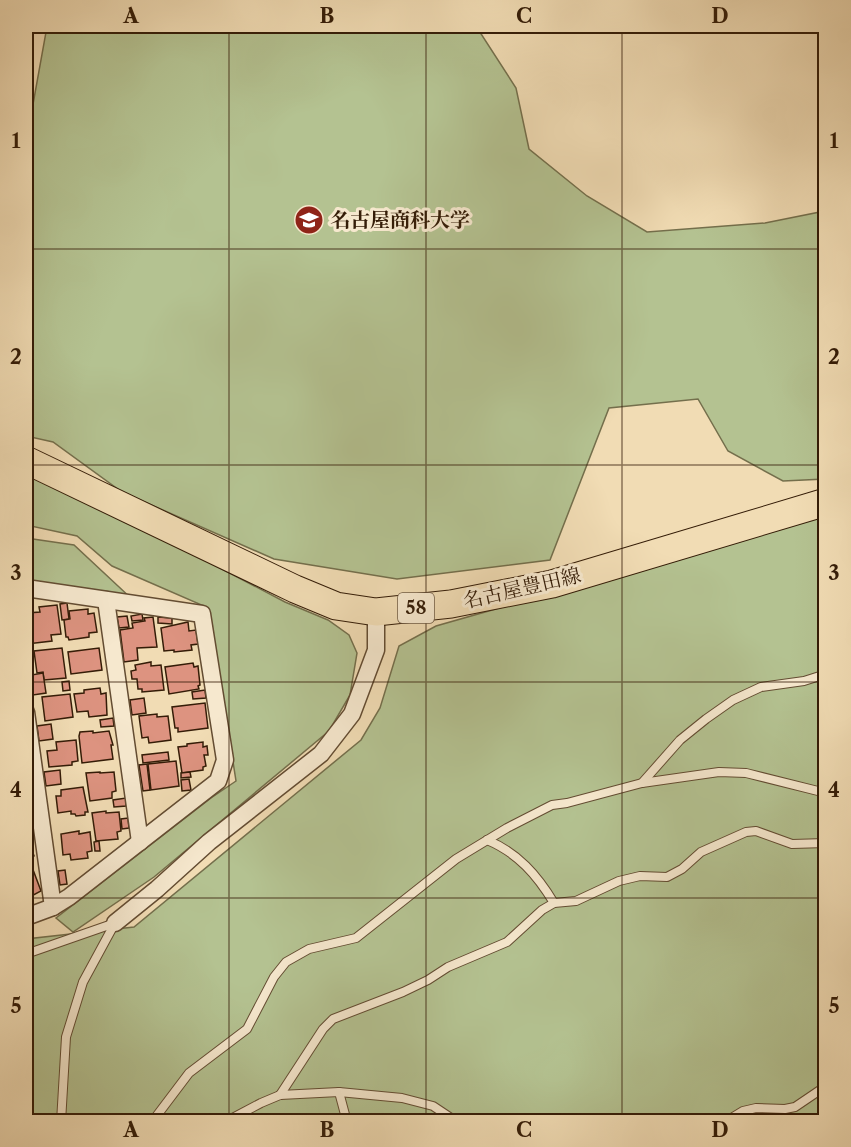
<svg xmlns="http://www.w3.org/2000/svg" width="851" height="1147" viewBox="0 0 851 1147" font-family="'Libre Caslon Text','Noto Serif JP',serif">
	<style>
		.green { fill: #b4c291; stroke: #746f4c; stroke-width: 1.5 }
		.building { fill: #dd9380; stroke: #341c07; stroke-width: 1.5 }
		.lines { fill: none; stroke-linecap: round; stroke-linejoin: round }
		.lane-casing { stroke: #634c32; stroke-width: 10 }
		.street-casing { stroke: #634c32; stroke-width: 19 }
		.primary-casing { stroke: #341c07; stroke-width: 29 }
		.lane { stroke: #f6e8ce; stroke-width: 8 }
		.street { stroke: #f6e8ce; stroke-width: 16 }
		.primary { stroke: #f1dcb4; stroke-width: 27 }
		.grid { fill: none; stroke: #341c07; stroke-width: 1.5; stroke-opacity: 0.55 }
		.labels { text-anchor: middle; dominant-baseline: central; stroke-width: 6; stroke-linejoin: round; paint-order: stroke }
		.shield { fill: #f6e8ce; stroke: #6e5943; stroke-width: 1.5 }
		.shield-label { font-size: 18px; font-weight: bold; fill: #341c07 }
		.poi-label { font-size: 20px; font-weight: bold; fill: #341c07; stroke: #f6e8ce; text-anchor: start }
		.street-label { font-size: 20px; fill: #341c07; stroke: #f6e8ce }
		.neatline { fill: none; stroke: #341c07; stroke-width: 2 }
		.grid-label { font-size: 20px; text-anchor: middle; font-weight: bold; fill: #341c07 }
	</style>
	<rect width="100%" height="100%" fill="#f1dcb4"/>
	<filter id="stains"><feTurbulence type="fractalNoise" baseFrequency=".00333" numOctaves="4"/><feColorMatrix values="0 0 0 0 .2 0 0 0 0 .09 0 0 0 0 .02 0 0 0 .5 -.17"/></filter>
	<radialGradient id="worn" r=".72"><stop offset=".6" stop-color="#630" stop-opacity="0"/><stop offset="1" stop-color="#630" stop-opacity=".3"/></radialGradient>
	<g class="green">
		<polygon points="67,26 476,26 516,88 529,149 587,196 647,232 765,223 825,211 825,479 783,481 728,451 698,399 609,408 550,560 397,579 274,559 122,492 53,442 26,436 26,143 46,32"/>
		<polygon points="26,470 54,481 285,602 328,620 349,635 357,653 350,695 329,731 154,877 73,932 56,918 211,798 236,781 211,621 204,606 112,566 77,536 26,525"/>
		<polygon points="825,515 825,1121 26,1121 26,939 134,927 361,740 380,708 399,646 436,626"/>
		<polygon points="26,538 74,545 133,600 26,581"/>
	</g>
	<g class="building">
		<polygon points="67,603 69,619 62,620 60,604"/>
		<polygon points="57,605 61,634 51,635 52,641 27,644 26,629 26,623 28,622 27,613 40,612 39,607"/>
		<polygon points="88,609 88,614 94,613 97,632 89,633 89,637 69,640 68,637 66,637 64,620 70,619 69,611"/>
		<polygon points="142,614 143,620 132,621 131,616"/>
		<polygon points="127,616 129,627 119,628 117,617"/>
		<polygon points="153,617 157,647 137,648 138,660 124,662 120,630 133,628 132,623 145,621 144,618"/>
		<polygon points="158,617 172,618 172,624 158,623"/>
		<polygon points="188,622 189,631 196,630 198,644 191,645 192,650 174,652 174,650 164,651 161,628"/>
		<polygon points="62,648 66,678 44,680 43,672 37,673 34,651"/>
		<polygon points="99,648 102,670 71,674 68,652"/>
		<polygon points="151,662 151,666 161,665 164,690 142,692 142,689 138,689 137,679 132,679 131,671 136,670 135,665"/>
		<polygon points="193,663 194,667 198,666 200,685 198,686 199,689 169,694 165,667"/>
		<polygon points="43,673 46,693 33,695 31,675"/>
		<polygon points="69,681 70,690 63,691 62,682"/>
		<polygon points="100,688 101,694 106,693 107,715 89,717 88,711 77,712 74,694 84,693 84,690"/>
		<polygon points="205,690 206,698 193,699 192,692"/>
		<polygon points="70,694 73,717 45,721 42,697"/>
		<polygon points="144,698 146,713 132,715 130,700"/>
		<polygon points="205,703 208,728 178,732 178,728 175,728 172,707"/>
		<polygon points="157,714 157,717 168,716 171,740 149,743 148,737 142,738 139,716"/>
		<polygon points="113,718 114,726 101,727 100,720"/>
		<polygon points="51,724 53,739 39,741 37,726"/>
		<polygon points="93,731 93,733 109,731 113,745 111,745 113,759 82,763 79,736 80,732"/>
		<polygon points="76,740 78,761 72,762 72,765 49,767 47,751 57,750 56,742"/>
		<polygon points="203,742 203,747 207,746 208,755 204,755 206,766 203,767 203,770 182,773 178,747 187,746 187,744"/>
		<polygon points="168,752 169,760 143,763 142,755"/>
		<polygon points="176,761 179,786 151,790 148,764"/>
		<polygon points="147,764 150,790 143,791 139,765"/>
		<polygon points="60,770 61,784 46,786 44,772"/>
		<polygon points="100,772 100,773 114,772 116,791 112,792 112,798 90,801 86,773"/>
		<polygon points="190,772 191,777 181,778 181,773"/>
		<polygon points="189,779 191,790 182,791 181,780"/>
		<polygon points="83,787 88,812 85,812 85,815 76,816 75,814 71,814 71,811 58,813 56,796 61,796 61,790"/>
		<polygon points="126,798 126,806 114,807 113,800"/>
		<polygon points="106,811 106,813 119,812 121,831 117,832 118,839 96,841 92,813"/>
		<polygon points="128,818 129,828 122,829 121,819"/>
		<polygon points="79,831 79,834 90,832 92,851 87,852 88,858 71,860 70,854 63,855 61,834"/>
		<polygon points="99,841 100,851 95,851 94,842"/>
		<polygon points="31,848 34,856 26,860 26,850"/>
		<polygon points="32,867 41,891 26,899 26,868"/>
		<polygon points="65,870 67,884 60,885 58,871"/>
	</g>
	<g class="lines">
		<g class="lane-casing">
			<g id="lane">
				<polyline points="642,783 719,772 746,773 826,793"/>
				<path d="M487 840C518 853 537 875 554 903"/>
				<polyline points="26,954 115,923"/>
				<polyline points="339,1092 347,1122"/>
				<polyline points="280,1095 323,1029 333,1019 403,992 428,980 448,967 507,942 542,910 554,903 576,901 619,881 640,876 667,877 682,869 701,852 746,832 756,831 792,844 826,843"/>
				<polyline points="156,1117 165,1122"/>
				<polyline points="61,1122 66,1037 83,982 115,923"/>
				<polyline points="152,1122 189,1073 247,1029 274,977 286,962 309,949 356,938 456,859 507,828 552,805 567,803 642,783 680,740 706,719 733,700 761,687 804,681 826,674"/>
				<polyline points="225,1122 261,1103 280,1095 339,1092 402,1098 433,1106 457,1122"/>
				<polyline points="725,1122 743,1111 756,1108 785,1109 795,1107 826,1086"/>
			</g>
		</g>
		<g class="street-casing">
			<g id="street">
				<polyline points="26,588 202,614 225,760 218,781 69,897 53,907 26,917"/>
				<polyline points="106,600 140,842"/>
				<polyline points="26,712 53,907"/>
				<polyline points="115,923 157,889 209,842 321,754 352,714 376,650 376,612"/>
			</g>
		</g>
		<g class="primary-casing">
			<polyline id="primary" points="26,460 295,589 336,606 376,612 451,604 552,584 826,502"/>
		</g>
		<use href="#lane" class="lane"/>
		<use href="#street" class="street"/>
		<use href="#primary" class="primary"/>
	</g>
	<path class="grid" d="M229 26V1122M426 26V1122M622 26V1122M26 249H826M26 465H826M26 682H826M26 898H826"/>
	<defs>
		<g id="university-disc" transform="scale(1.5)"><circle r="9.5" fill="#8f2418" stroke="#f6e8ce"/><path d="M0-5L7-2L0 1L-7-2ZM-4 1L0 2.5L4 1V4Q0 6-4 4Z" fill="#fff"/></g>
	</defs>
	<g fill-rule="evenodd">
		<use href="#university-disc" x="309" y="220"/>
	</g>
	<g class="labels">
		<rect class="shield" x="398" y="593" width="36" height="30" rx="4.5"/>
		<g class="shield-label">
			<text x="416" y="608">58</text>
		</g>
		<g class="poi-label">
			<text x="330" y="220">名古屋商科大学</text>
		</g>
		<g class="street-label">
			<text transform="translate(522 588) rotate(-13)">名古屋豊田線</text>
		</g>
	</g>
	<rect width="851" height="1147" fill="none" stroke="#f1dcb4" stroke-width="66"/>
	<rect x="33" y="33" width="785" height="1081" class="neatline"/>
	<g class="grid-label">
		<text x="131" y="23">A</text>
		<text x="327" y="23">B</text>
		<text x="524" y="23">C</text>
		<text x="720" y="23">D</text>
		<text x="16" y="148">1</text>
		<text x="834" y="148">1</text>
		<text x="16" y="364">2</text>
		<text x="834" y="364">2</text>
		<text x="16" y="580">3</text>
		<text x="834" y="580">3</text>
		<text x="16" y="797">4</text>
		<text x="834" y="797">4</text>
		<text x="16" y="1013">5</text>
		<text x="834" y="1013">5</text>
		<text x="131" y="1137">A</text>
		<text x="327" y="1137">B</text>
		<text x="524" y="1137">C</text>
		<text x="720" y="1137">D</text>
	</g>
	<rect width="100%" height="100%" filter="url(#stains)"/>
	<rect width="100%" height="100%" fill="url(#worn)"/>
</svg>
